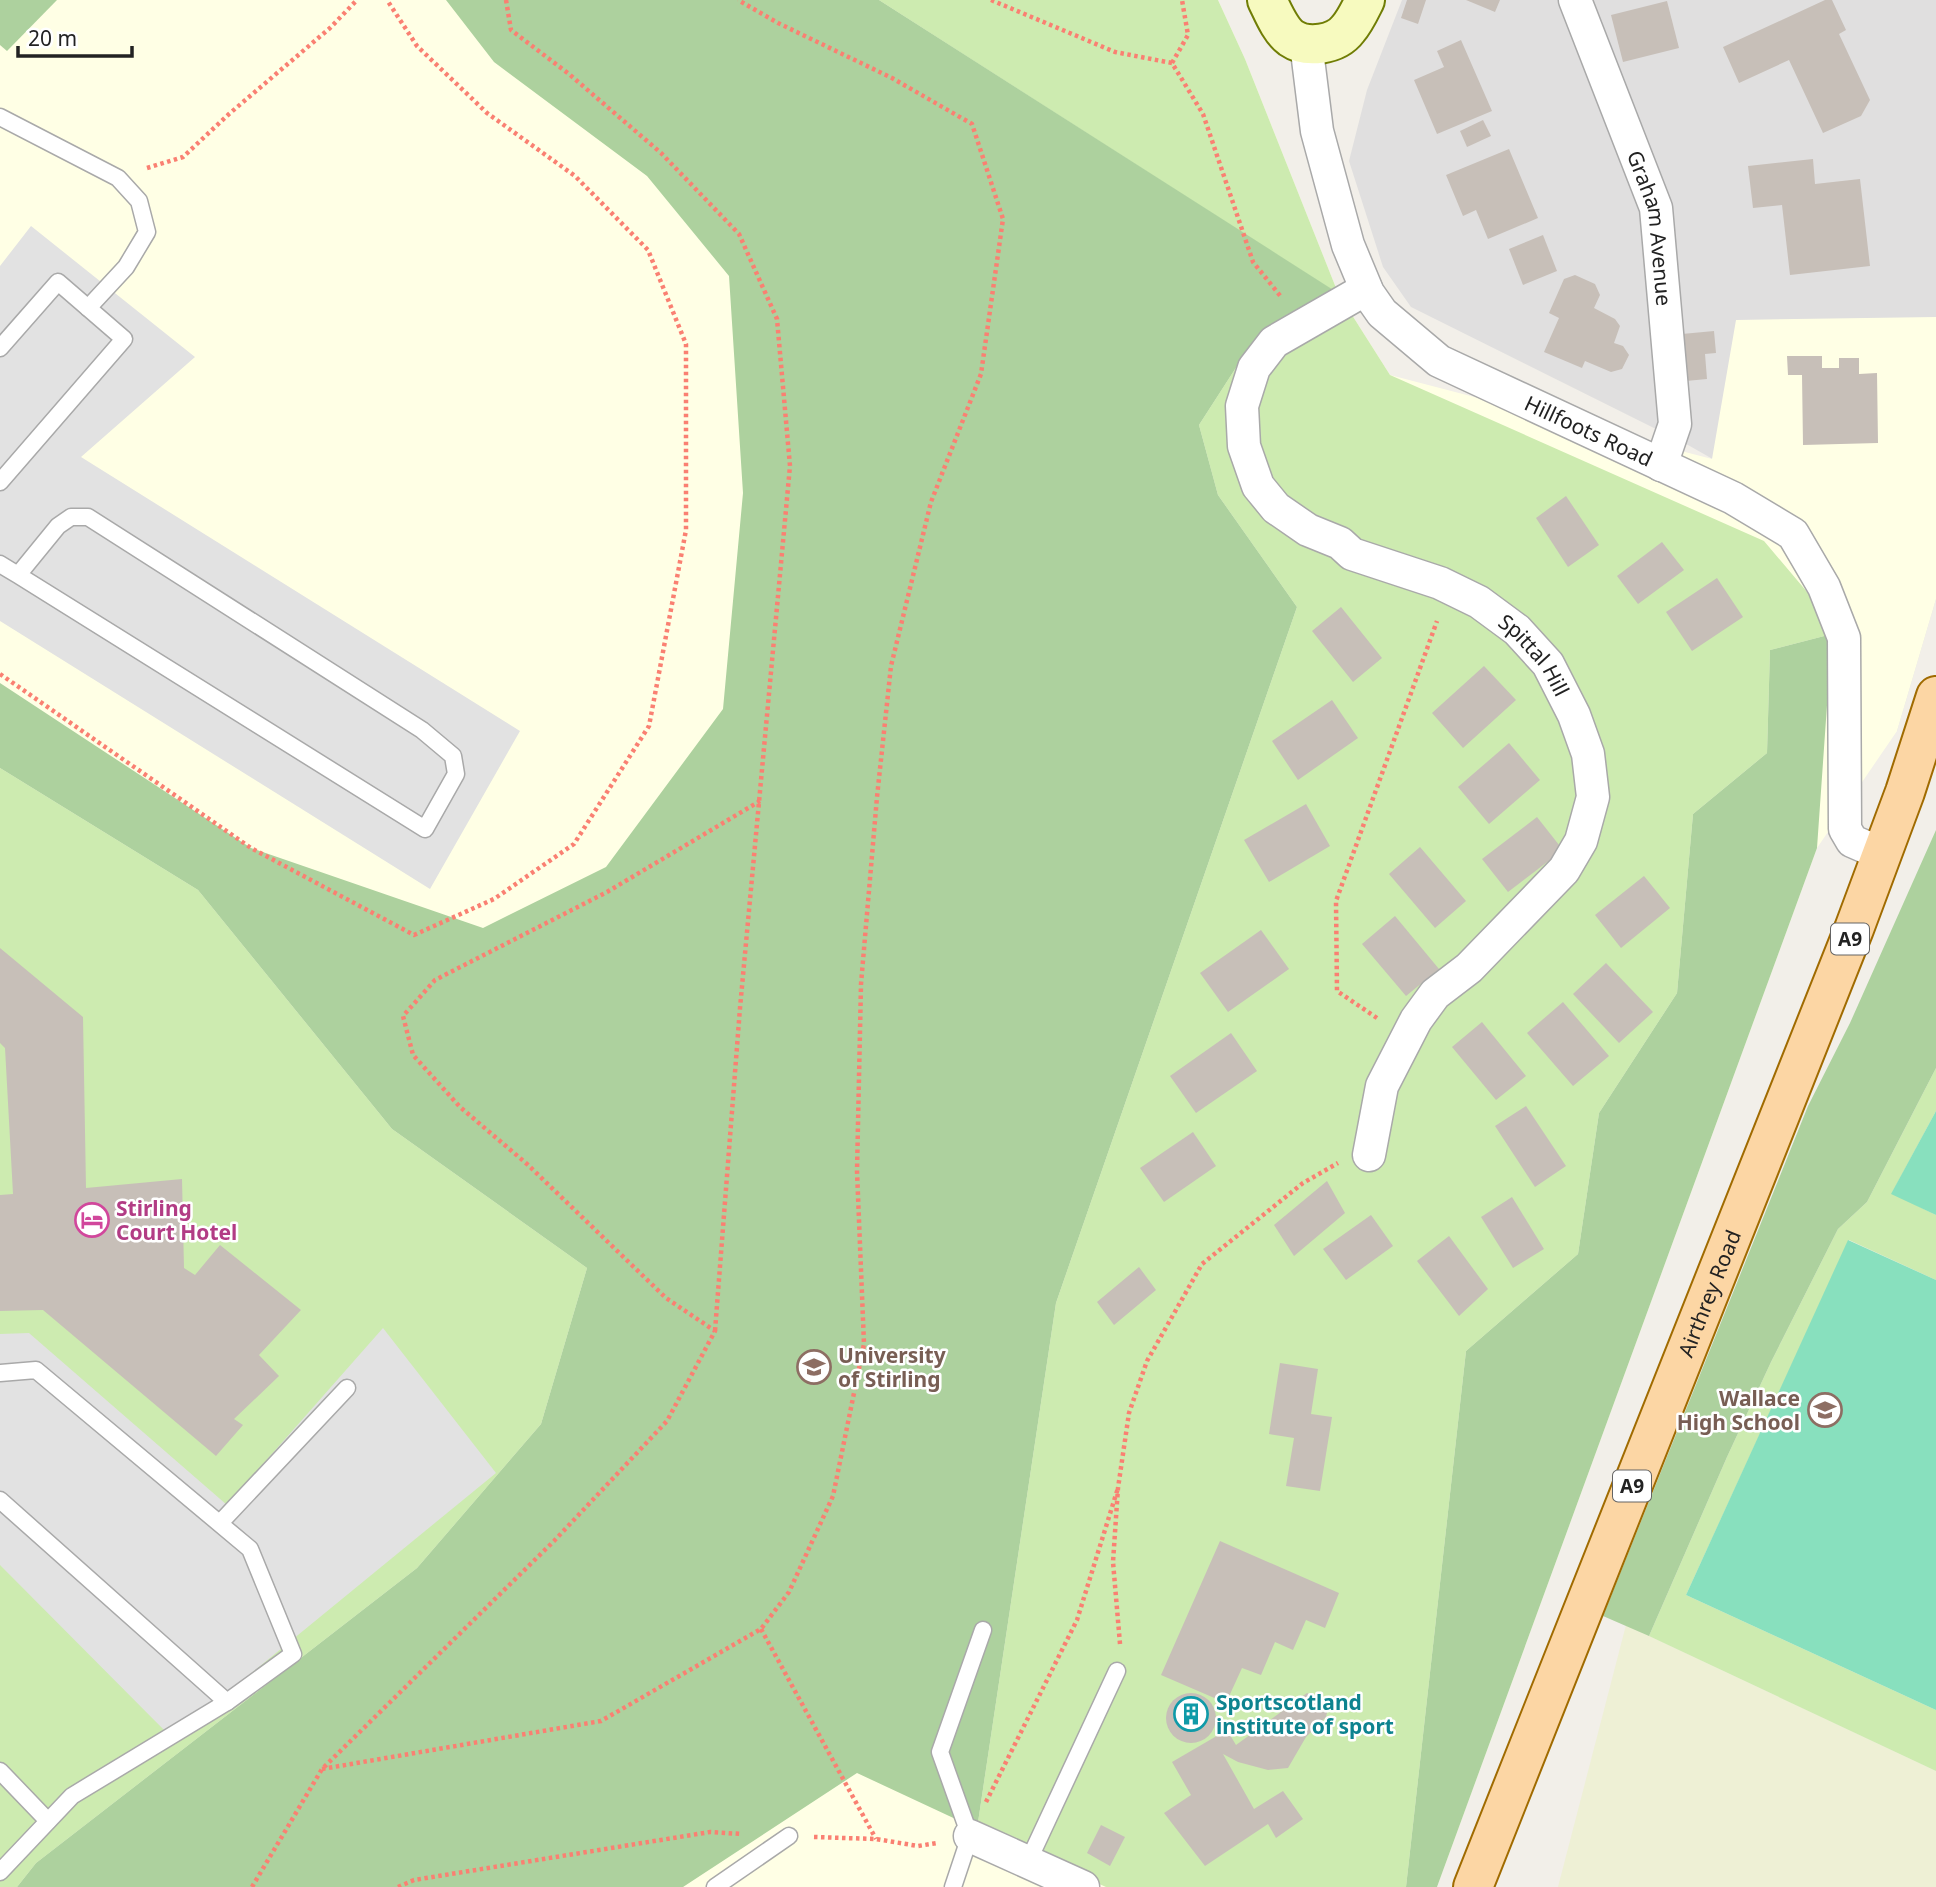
<svg xmlns="http://www.w3.org/2000/svg" width="1936" height="1887" viewBox="0 0 1936 1887" font-family="'Noto Sans',sans-serif">
	<style>
		.residential { fill: #e0dfdf }
		.education { fill: #ffffe5 }
		.farmland { fill: #eef0d5 }
		.grass { fill: #cdebb0 }
		.forest { fill: #add19e }
		.pitch { fill: #88e0be }
		.parking { fill: #e2e2e2 }
		.building { fill: #c7bfb8 }
		.lines { fill: none; stroke-linecap: round; stroke-linejoin: round }
		.lane-casing { stroke: #a9a9a9; stroke-width: 19 }
		.street-casing { stroke: #a9a9a9; stroke-width: 35 }
		.secondary-casing { stroke: #707d05; stroke-width: 42 }
		.primary-casing { stroke: #a06b00; stroke-width: 42 }
		.path { stroke: #fa8072; stroke-width: 4.5; stroke-dasharray: 3.5 3.5; stroke-linecap: butt }
		.lane { stroke: #fff; stroke-width: 16 }
		.street { stroke: #fff; stroke-width: 32 }
		.secondary { stroke: #f7fabf; stroke-width: 38 }
		.primary { stroke: #fcd6a4; stroke-width: 38 }
		.labels { text-anchor: middle; dominant-baseline: central; stroke-width: 5; stroke-linejoin: round; paint-order: stroke }
		.shield { fill: #fff; stroke: #646464; stroke-width: 2 }
		.shield-label { font-size: 19px; font-weight: bold; fill: #222 }
		.street-label { font-size: 21px; fill: #222; stroke: #fff }
		.hotel-label { font-size: 21px; font-weight: bold; fill: #b23c85; stroke: #fff; text-anchor: start }
		.education-label { font-size: 21px; font-weight: bold; fill: #785e54; stroke: #fff; text-anchor: start }
		.culture-label { font-size: 21px; font-weight: bold; fill: #0d838f; stroke: #fff; text-anchor: start }
	</style>
	<rect width="100%" height="100%" fill="#f2efe9"/>
	<polygon class="residential" points="1402,0 1936,0 1936,599 1897,731 1885,628 1841,532 1688,445 1411,307 1383,267 1349,161 1367,90"/>
	<polygon class="education" points="0,0 1218,0 1245,59 1338,293 1390,375 1712,459 1736,320 1936,317 1936,599 1897,731 1817,848 1437,1887 0,1887"/>
	<polygon class="farmland" points="1626,1625 1936,1771 1936,1887 1558,1887"/>
	<g class="grass">
		<polygon points="879,0 1218,0 1245,59 1338,293 1390,375 1764,541 1813,599 1832,634 1770,650 1767,753 1693,814 1677,993 1599,1113 1578,1254 1466,1351 1406,1887 1106,1887 977,1829 1056,1303 1297,607 1218,495 1199,425 1248,349 1337,293"/>
		<polygon points="0,768 198,890 392,1129 587,1268 541,1424 417,1568 36,1863 17,1887 0,1887"/>
		<polygon points="1936,1068 1936,1111 1892,1193 1936,1215 1936,1280 1849,1240 1686,1595 1936,1710 1936,1771 1649,1636 1727,1457 1771,1362 1838,1229 1867,1202"/>
	</g>
	<g class="forest">
		<polygon points="0,0 57,0 7,51 0,45"/>
		<polygon points="446,0 879,0 1338,293 1248,349 1199,425 1218,495 1297,607 1056,1303 977,1829 857,1773 683,1887 17,1887 36,1863 417,1568 541,1424 587,1268 392,1129 198,890 0,768 0,683 251,848 483,928 606,867 723,709 743,493 729,276 647,176 494,62"/>
		<polygon points="1832,634 1817,848 1437,1887 1406,1887 1466,1351 1578,1254 1599,1113 1677,993 1693,814 1767,753 1770,650"/>
		<polygon points="1936,830 1936,1068 1867,1202 1838,1229 1771,1362 1727,1457 1649,1636 1603,1616 1808,1106 1850,1023"/>
	</g>
	<g class="pitch">
		<polygon points="1936,1111 1936,1215 1891,1194"/>
		<polygon points="1848,1240 1936,1280 1936,1710 1686,1595"/>
	</g>
	<g class="parking">
		<polygon points="31,226 195,357 81,457 520,731 430,889 0,621 0,266"/>
		<polygon points="383,1328 496,1473 172,1738 0,1565 0,1334 29,1333 227,1505"/>
	</g>
	<g class="building">
		<polygon points="1407,0 1426,0 1418,24 1401,18"/>
		<polygon points="1466,0 1500,0 1495,12"/>
		<polygon points="1825,0 1832,0 1846,30 1839,34 1870,100 1861,116 1823,133 1789,60 1739,83 1723,47"/>
		<polygon points="1667,1 1679,48 1623,62 1611,15"/>
		<polygon points="1461,40 1492,111 1437,134 1414,80 1444,67 1437,51"/>
		<polygon points="1483,120 1491,136 1467,147 1460,131"/>
		<polygon points="1509,149 1538,218 1488,239 1476,210 1463,216 1446,175"/>
		<polygon points="1813,159 1815,184 1860,179 1870,266 1790,275 1782,205 1753,208 1748,166"/>
		<polygon points="1543,235 1557,271 1523,285 1509,249"/>
		<polygon points="1575,275 1595,284 1600,295 1594,308 1615,319 1620,326 1614,343 1623,346 1629,355 1622,369 1611,372 1585,361 1582,368 1544,352 1559,318 1549,313 1564,279"/>
		<polygon points="1714,331 1716,353 1705,354 1707,379 1686,381 1682,334"/>
		<polygon points="1787,356 1822,356 1822,368 1839,368 1839,358 1859,358 1859,374 1877,373 1878,443 1803,445 1802,375 1788,375"/>
		<polygon points="1566,496 1599,545 1568,567 1536,518"/>
		<polygon points="1662,542 1684,570 1638,604 1617,576"/>
		<polygon points="1717,578 1743,617 1692,651 1666,612"/>
		<polygon points="1341,607 1382,658 1353,682 1312,631"/>
		<polygon points="1484,666 1516,700 1463,748 1432,713"/>
		<polygon points="1332,700 1358,738 1298,780 1272,741"/>
		<polygon points="1509,743 1540,780 1489,824 1458,787"/>
		<polygon points="1306,804 1330,846 1269,882 1244,840"/>
		<polygon points="1537,817 1563,850 1508,892 1482,859"/>
		<polygon points="1420,847 1466,901 1435,928 1389,874"/>
		<polygon points="1644,876 1670,908 1621,948 1595,915"/>
		<polygon points="1395,916 1439,969 1406,996 1362,944"/>
		<polygon points="1261,930 1289,969 1228,1012 1200,973"/>
		<polygon points="0,948 83,1017 86,1188 182,1179 184,1268 195,1275 220,1245 301,1310 259,1355 279,1376 234,1419 243,1425 216,1456 43,1310 0,1311 0,1195 13,1194 5,1048 0,1043"/>
		<polygon points="1606,963 1653,1012 1619,1043 1573,994"/>
		<polygon points="1563,1002 1609,1056 1573,1086 1527,1033"/>
		<polygon points="1482,1022 1526,1076 1496,1100 1452,1047"/>
		<polygon points="1231,1033 1257,1071 1196,1113 1170,1076"/>
		<polygon points="1526,1106 1566,1166 1535,1187 1495,1126"/>
		<polygon points="1193,1132 1216,1166 1164,1202 1140,1168"/>
		<polygon points="1327,1181 1345,1213 1294,1256 1274,1225"/>
		<polygon points="1512,1197 1544,1249 1513,1268 1481,1217"/>
		<polygon points="1371,1215 1393,1246 1346,1280 1323,1249"/>
		<polygon points="1449,1236 1488,1289 1459,1316 1417,1261"/>
		<polygon points="1139,1267 1156,1290 1114,1325 1097,1302"/>
		<polygon points="1280,1363 1318,1369 1311,1414 1332,1417 1320,1491 1286,1486 1294,1438 1269,1434"/>
		<polygon points="1220,1541 1339,1593 1325,1628 1306,1620 1293,1650 1275,1642 1261,1675 1242,1668 1226,1703 1161,1675"/>
		<polygon points="1307,1693 1329,1704 1326,1717 1306,1737 1288,1768 1268,1770 1238,1762 1223,1754 1254,1809 1283,1791 1303,1819 1276,1838 1268,1824 1205,1866 1164,1813 1191,1795 1172,1762 1227,1730 1236,1745"/>
		<circle cx="1191" cy="1718" r="25"/>
		<polygon points="1101,1825 1125,1837 1110,1866 1087,1853"/>
	</g>
	<g class="lines">
		<g class="lane-casing">
			<g id="lane">
				<polyline points="0,117 118,178 139,201 147,232 126,267 88,308"/>
				<polyline points="0,348 58,282 124,339 0,482"/>
				<polyline points="0,564 18,575 425,829 456,774 453,756 422,730 88,517 71,517 58,526 18,575"/>
				<polyline points="0,1373 36,1370 250,1549 293,1654 227,1702 72,1796 0,1872"/>
				<polyline points="0,1500 227,1702"/>
				<polyline points="220,1523 347,1388"/>
				<polyline points="0,1771 48,1821"/>
				<polyline points="1027,1864 1117,1671"/>
				<polyline points="715,1887 789,1836"/>
				<polyline points="953,1887 970,1836 940,1752 983,1630"/>
			</g>
		</g>
		<g class="street-casing">
			<g id="street">
				<path id="s1" d="M1575 0 1656 208 1675 424 1661 465"/>
				<path id="s2" d="M1306 43 1317 131 1348 245 1368 293 1382 313 1439 361 1733 498 1793 534 1824 587 1844 638 1845 829 1852 841 1882 854"/>
				<path id="s3" d="M1366 289 1274 342 1254 368 1242 406 1244 446 1258 486 1276 508 1308 530 1340 543 1352 554 1440 583 1479 602 1517 630 1548 664 1574 715 1588 754 1593 797 1581 841 1564 870 1469 968 1435 994 1416 1020 1382 1086 1369 1155"/>
				<polyline points="970,1836 1083,1887"/>
			</g>
		</g>
		<g class="secondary-casing">
			<path id="secondary" d="M1267 0C1273 12 1280 30 1291 38 1307 49 1336 45 1348 29 1355 21 1360 10 1365 0"/>
		</g>
		<g class="primary-casing">
			<g id="primary">
				<path id="s4" d="M1473 1887 1854 929 1905 792 1936 696"/>
			</g>
		</g>
		<g class="path">
			<polyline points="506,0 511,30 569,74 661,153 739,234 777,319 790,466 740,1008 715,1331"/>
			<polyline points="991,0 1115,52 1172,63 1203,114 1253,262 1282,298"/>
			<polyline points="1172,63 1188,35 1182,0"/>
			<polyline points="147,168 183,157 229,114 330,28 357,0"/>
			<polyline points="0,674 251,848 414,935 494,899 574,844 649,726 686,530 686,344 648,250 575,176 487,113 417,46 387,0"/>
			<polyline points="1377,1018 1337,991 1336,901 1437,621"/>
			<polyline points="761,1629 876,1839"/>
			<polyline points="1120,1644 1113,1562 1118,1488 1129,1413 1147,1361 1202,1264 1303,1183 1338,1163"/>
			<polyline points="322,1769 601,1721 761,1629 789,1592 833,1496 864,1344 857,1171 861,984 877,797 891,666 931,502 981,374 1003,219 972,124 892,78 778,23 738,0"/>
			<polyline points="986,1802 1077,1620 1118,1488"/>
			<polyline points="814,1837 876,1839 918,1846 937,1843"/>
			<polyline points="252,1887 322,1769 554,1541 667,1421 715,1331 666,1298 527,1164 460,1107 413,1055 403,1016 435,980 607,892 760,801"/>
			<polyline points="398,1887 414,1880 710,1832 742,1834"/>
		</g>
		<use href="#lane" class="lane"/>
		<use href="#street" class="street"/>
		<use href="#secondary" class="secondary"/>
		<use href="#primary" class="primary"/>
	</g>
	<defs>
		<g id="hotel-ring" transform="scale(1.75)"><circle r="9.5" fill="#fff" stroke="#d1479c" stroke-width="1.5"/><path d="M-6-4.5h1.5V1H6V5H4.5V3h-9V5H-6ZM-4 0a1.8 1.8 0 1 1 3.6 0ZM.5 0V-2.5h3Q6-2.5 6 0Z" fill="#d1479c"/></g>
		<g id="university-ring" transform="scale(1.75)"><circle r="9.5" fill="#fff" stroke="#8d6e63" stroke-width="1.5"/><path d="M0-5L7-2L0 1L-7-2ZM-4 1L0 2.5L4 1V4Q0 6-4 4Z" fill="#8d6e63"/></g>
		<g id="school-ring" transform="scale(1.75)"><circle r="9.5" fill="#fff" stroke="#8d6e63" stroke-width="1.5"/><path d="M0-5L7-2L0 1L-7-2ZM-4 1L0 2.5L4 1V4Q0 6-4 4Z" fill="#8d6e63"/></g>
		<g id="building-ring" transform="scale(1.75)"><circle r="9.5" fill="#fff" stroke="#0f9aa8" stroke-width="1.5"/><path d="M-4-6H4V6H1V3H-1V6H-4ZM-2.5-4.3h1.7v1.8h-1.7ZM.8-4.3h1.7v1.8H.8ZM-2.5-1h1.7V.8h-1.7ZM.8-1h1.7V.8H.8Z" fill="#0f9aa8"/></g>
	</defs>
	<g fill-rule="evenodd">
		<use href="#hotel-ring" x="92" y="1220"/>
		<use href="#university-ring" x="814" y="1367"/>
		<use href="#school-ring" x="1825" y="1410"/>
		<use href="#building-ring" x="1191" y="1714"/>
	</g>
	<g class="labels">
		<g class="shield">
			<rect x="1831" y="923.5" width="38" height="31" rx="5"/>
			<rect x="1613" y="1470.5" width="38" height="31" rx="5"/>
		</g>
		<g class="shield-label">
			<text x="1850" y="939">A9</text>
			<text x="1632" y="1486">A9</text>
		</g>
		<g class="street-label">
			<text stroke="none"><textPath href="#s1" startOffset="242">Graham Avenue</textPath></text>
			<text stroke="none"><textPath href="#s2" startOffset="523">Hillfoots Road</textPath></text>
			<text stroke="none"><textPath href="#s3" startOffset="593">Spittal Hill</textPath></text>
			<text stroke="none"><textPath href="#s4" startOffset="639">Airthrey Road</textPath></text>
		</g>
		<g class="hotel-label">
			<text x="116" y="1208">Stirling<tspan x="116" dy="24">Court Hotel</tspan></text>
		</g>
		<g class="education-label">
			<text x="838" y="1355">University<tspan x="838" dy="24">of Stirling</tspan></text>
			<text x="1800" y="1398" text-anchor="end">Wallace<tspan x="1800" dy="24">High School</tspan></text>
		</g>
		<g class="culture-label">
			<text x="1216" y="1702">Sportscotland<tspan x="1216" dy="24">institute of sport</tspan></text>
		</g>
	</g>
	<path d="M18 46v10h114v-10" fill="none" stroke="#222222" stroke-width="3.5"/>
	<text x="28" y="46" font-size="21" fill="#222222" stroke="#ffffff" stroke-width="5" paint-order="stroke">20 m</text>
</svg>
